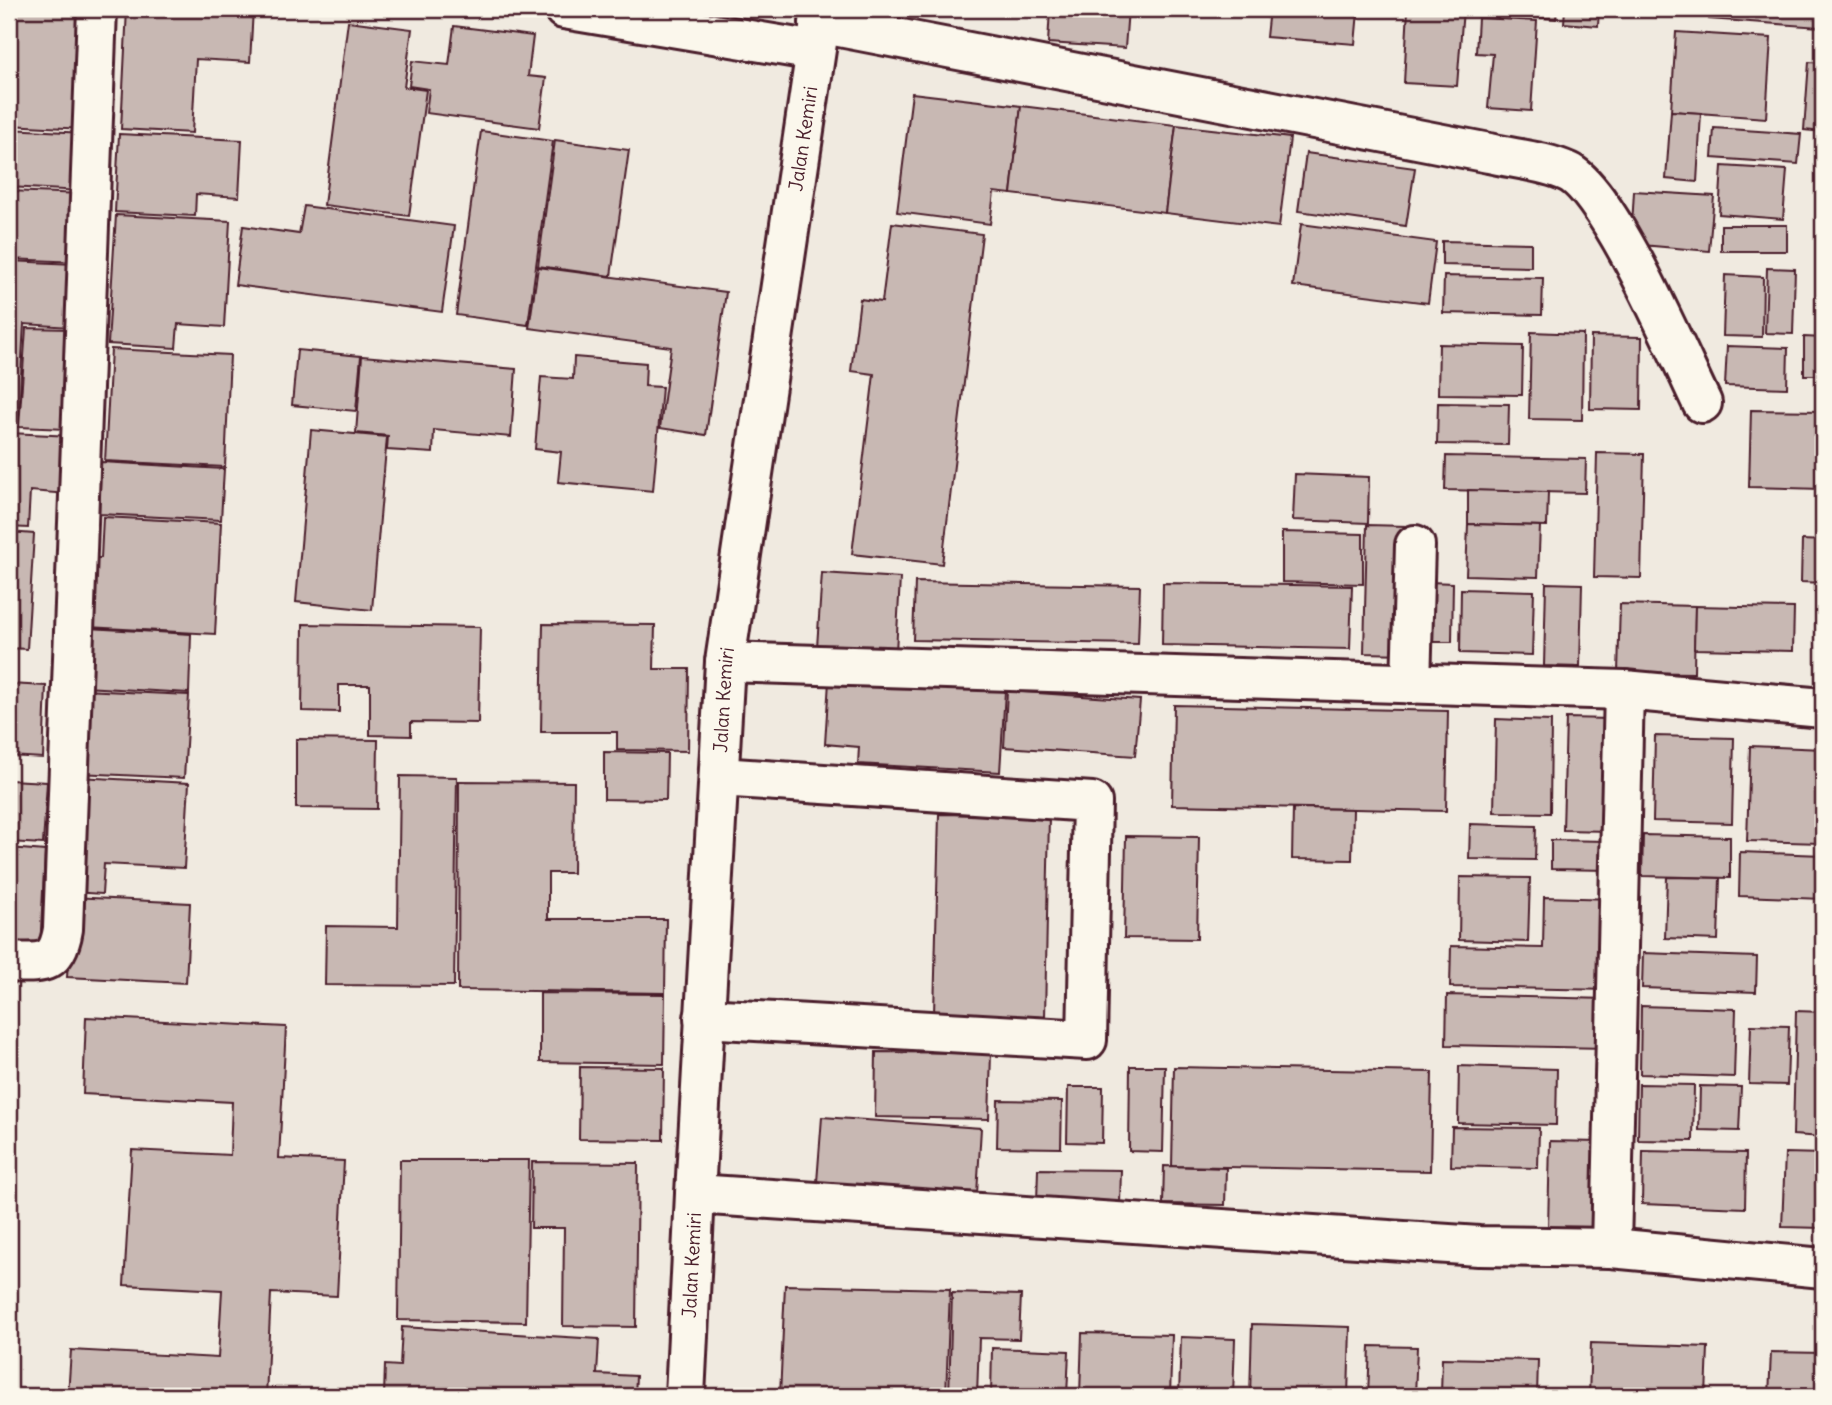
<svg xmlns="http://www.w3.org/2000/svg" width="1832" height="1405" viewBox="0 0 1832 1405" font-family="Delius,sans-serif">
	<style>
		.building { fill: #c8b8b3; stroke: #4a1f2b; stroke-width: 2 }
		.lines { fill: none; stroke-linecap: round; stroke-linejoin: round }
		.minor-casing { stroke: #4a1f2b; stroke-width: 44 }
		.major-casing { stroke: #4a1f2b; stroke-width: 44 }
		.minor { stroke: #fbf7ec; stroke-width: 38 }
		.major { stroke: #fbf7ec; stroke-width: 38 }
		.labels { text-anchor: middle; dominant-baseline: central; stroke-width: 6; stroke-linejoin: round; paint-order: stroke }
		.street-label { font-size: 19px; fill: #4a1f2b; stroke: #fbf7ec }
	</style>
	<rect width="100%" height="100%" fill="#f0eae0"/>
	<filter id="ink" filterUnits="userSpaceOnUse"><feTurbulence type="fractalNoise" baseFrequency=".0143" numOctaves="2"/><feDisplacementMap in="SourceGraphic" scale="14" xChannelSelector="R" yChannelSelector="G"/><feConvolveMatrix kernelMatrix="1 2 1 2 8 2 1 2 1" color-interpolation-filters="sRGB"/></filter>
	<g filter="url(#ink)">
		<g class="building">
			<polygon points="9,9 90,9 84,129 9,125"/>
			<polygon points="127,9 253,9 250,62 196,59 192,133 121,129"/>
			<polygon points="1050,9 1128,9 1125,48 1048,43"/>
			<polygon points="1269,9 1358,12 1355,44 1266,37"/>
			<polygon points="1408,9 1463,9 1457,86 1404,83"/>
			<polygon points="1521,9 1557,9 1556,19 1520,16"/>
			<polygon points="1565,9 1599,9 1598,26 1564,23"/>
			<polygon points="1710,9 1822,9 1820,27 1709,19"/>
			<polygon points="1478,18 1537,21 1531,111 1488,108 1493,54 1476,53"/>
			<polygon points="348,21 412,29 404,87 426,90 409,216 324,205"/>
			<polygon points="454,26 533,36 528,76 546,78 539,128 426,113 429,89 409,86 412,61 449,65"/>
			<polygon points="1676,32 1771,38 1766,118 1671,111"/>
			<polygon points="1809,62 1823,63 1823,132 1804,130"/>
			<polygon points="912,93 1021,106 1011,194 994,192 990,224 897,212"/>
			<polygon points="1021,106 1176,125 1165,213 1011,194"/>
			<polygon points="1671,111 1701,113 1697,182 1666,179"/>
			<polygon points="1176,125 1290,138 1279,227 1165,213"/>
			<polygon points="1714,128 1801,134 1798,164 1712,158"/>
			<polygon points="9,129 84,133 81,191 9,187"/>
			<polygon points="481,131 553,141 528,325 456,315"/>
			<polygon points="119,134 242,140 239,197 196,194 195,216 115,212"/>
			<polygon points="555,140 629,150 611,276 538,266"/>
			<polygon points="1306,153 1415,168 1406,226 1298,211"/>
			<polygon points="1722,166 1787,170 1783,219 1719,214"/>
			<polygon points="9,191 82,194 78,262 9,259"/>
			<polygon points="1634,191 1714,196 1709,251 1631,244"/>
			<polygon points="304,206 454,226 442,312 235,285 243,226 299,234"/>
			<polygon points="116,215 230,221 224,327 178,324 176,348 108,344"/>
			<polygon points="892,223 982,234 942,564 852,554 874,374 851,371 860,299 882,302"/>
			<polygon points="1301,224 1436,242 1428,303 1293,286"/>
			<rect x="1721" y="225" width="66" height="26"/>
			<polygon points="1442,241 1531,243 1531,267 1442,265"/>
			<polygon points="9,261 75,264 71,327 24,324 18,427 9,426"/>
			<polygon points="538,267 726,292 706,435 660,428 671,347 529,328"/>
			<polygon points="1767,268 1795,269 1793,334 1765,333"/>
			<polygon points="1821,273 1823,273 1823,320 1820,319"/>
			<polygon points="1725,275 1763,277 1762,337 1723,336"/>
			<polygon points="1444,276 1543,278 1542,315 1443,313"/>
			<polygon points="26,328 71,329 66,429 19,427"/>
			<polygon points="1531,332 1583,334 1582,420 1529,419"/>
			<polygon points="1591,336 1642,337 1641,410 1590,409"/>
			<polygon points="1804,337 1823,338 1823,375 1804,375"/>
			<polygon points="1439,344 1523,346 1522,395 1438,394"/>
			<polygon points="1727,346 1788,348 1787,388 1725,386"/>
			<polygon points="111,349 230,355 225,467 105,461"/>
			<polygon points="297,350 361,356 356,411 292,405"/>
			<polygon points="362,356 516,369 511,437 434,430 433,453 387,450 388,436 356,433"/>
			<polygon points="574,357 646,363 645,386 662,387 653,491 558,482 561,452 535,449 541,377 573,379"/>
			<polygon points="1438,403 1509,404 1508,445 1437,444"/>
			<polygon points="1751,410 1823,411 1821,489 1749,487"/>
			<polygon points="311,430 387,437 372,610 296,602"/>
			<polygon points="9,433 72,436 68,494 30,491 28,528 9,527"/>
			<polygon points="1597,453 1644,454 1641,578 1594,577"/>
			<polygon points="1446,456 1586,459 1585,493 1445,490"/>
			<polygon points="101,462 224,469 221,520 99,514"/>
			<polygon points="1295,474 1369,477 1368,523 1293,520"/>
			<polygon points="1468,490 1548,492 1547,526 1468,524"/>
			<polygon points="103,517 221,523 215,634 87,627 91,558 101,558"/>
			<polygon points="1468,524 1540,526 1538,577 1466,575"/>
			<polygon points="1367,525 1407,526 1405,654 1364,653"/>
			<polygon points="9,532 34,534 27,649 9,648"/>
			<polygon points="1282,532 1363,534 1363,584 1282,582"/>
			<polygon points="1802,540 1823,541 1823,583 1801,582"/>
			<polygon points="822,573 900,578 896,652 817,647"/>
			<polygon points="915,582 1140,586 1138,644 913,640"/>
			<polygon points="1429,582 1453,583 1452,642 1429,642"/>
			<polygon points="1163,583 1352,586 1350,649 1162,645"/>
			<polygon points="1546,583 1582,584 1580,667 1544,666"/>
			<polygon points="1461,589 1534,591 1532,655 1460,653"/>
			<polygon points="1620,604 1695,606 1694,673 1618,672"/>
			<polygon points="1695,606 1794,608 1793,651 1694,649"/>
			<polygon points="303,624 480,627 478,723 411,722 411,736 370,735 370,685 339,685 339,712 302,711"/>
			<polygon points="543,624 655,625 654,669 689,669 688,751 617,750 617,732 541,732"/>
			<polygon points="88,628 191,634 189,693 84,687"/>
			<polygon points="829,681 1005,691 1000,772 858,764 859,747 825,744"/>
			<polygon points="9,684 46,686 43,758 9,756"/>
			<polygon points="83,690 189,695 184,778 78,773"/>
			<polygon points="1007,691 1140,700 1135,756 1004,747"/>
			<polygon points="1174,705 1448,711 1446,811 1172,805"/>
			<polygon points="1566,718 1611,719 1609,831 1563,830"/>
			<polygon points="1496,719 1551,721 1550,813 1494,812"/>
			<polygon points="1655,736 1734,738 1732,823 1653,821"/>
			<polygon points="296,739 378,740 377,809 296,808"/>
			<polygon points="1750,746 1823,749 1821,843 1747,841"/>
			<polygon points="604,752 667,753 666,800 604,799"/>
			<polygon points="400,776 457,777 454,986 325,985 326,926 398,927"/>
			<polygon points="78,777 189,783 184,868 104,864 102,894 72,892"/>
			<polygon points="9,780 47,782 43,844 9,842"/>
			<polygon points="459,781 574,782 573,873 548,873 548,919 666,919 665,993 458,990"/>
			<polygon points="1293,808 1353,809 1352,860 1292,859"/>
			<polygon points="939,814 1049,816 1045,1017 934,1014"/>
			<polygon points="1470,824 1536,826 1535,860 1469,859"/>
			<polygon points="1643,835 1730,837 1730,878 1642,876"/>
			<polygon points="1126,836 1199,837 1197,939 1124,938"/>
			<polygon points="1551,840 1608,841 1608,870 1551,869"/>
			<polygon points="9,848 45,851 40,950 9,948"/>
			<polygon points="1740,852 1823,855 1823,899 1739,896"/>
			<polygon points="1460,877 1530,878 1528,942 1459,940"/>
			<polygon points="1667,877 1720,878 1718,940 1665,938"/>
			<polygon points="72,897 190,903 186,983 67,977"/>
			<polygon points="1544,897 1615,899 1613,990 1450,987 1451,946 1543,948"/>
			<polygon points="1643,953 1757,957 1756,992 1642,988"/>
			<polygon points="540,993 665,994 664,1064 540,1062"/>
			<polygon points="1447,995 1608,999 1607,1048 1446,1045"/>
			<polygon points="1641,1006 1736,1009 1734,1077 1640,1074"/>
			<polygon points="1796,1011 1823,1012 1823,1137 1793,1135"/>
			<polygon points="86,1017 286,1027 279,1158 344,1161 337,1296 271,1293 266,1396 68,1396 71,1350 218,1358 222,1290 124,1285 132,1150 230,1155 232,1102 83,1094"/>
			<polygon points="1751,1025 1789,1026 1787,1085 1749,1084"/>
			<polygon points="876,1052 991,1053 989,1119 875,1117"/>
			<polygon points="1130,1066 1165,1066 1163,1152 1129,1151"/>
			<polygon points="1459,1066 1557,1069 1556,1125 1458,1123"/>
			<polygon points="580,1067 664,1068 663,1140 579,1139"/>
			<polygon points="1174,1067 1432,1072 1430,1171 1172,1166"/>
			<polygon points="1639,1084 1694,1085 1693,1141 1638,1140"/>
			<polygon points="1700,1086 1741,1087 1739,1131 1699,1130"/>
			<polygon points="1068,1087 1103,1087 1102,1143 1067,1142"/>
			<polygon points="998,1100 1062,1101 1061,1148 997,1147"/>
			<polygon points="822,1117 981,1128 977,1194 817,1182"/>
			<polygon points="1452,1127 1539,1128 1538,1168 1451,1166"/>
			<polygon points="1550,1141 1600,1142 1599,1229 1548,1227"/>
			<polygon points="1643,1151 1746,1153 1745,1208 1642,1204"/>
			<polygon points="1785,1153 1823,1154 1823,1228 1782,1227"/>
			<polygon points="400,1160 529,1160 526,1322 398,1320"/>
			<polygon points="532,1162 638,1163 636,1327 563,1326 564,1228 531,1228"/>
			<polygon points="1164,1166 1226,1168 1225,1205 1163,1204"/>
			<polygon points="1038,1169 1121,1170 1120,1203 1037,1202"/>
			<polygon points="785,1285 950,1289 946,1396 780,1396"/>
			<polygon points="952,1293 1021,1295 1019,1339 979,1338 977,1396 949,1396"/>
			<polygon points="1252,1324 1350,1327 1348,1396 1250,1396"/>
			<polygon points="402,1327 599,1339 597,1374 636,1376 635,1396 384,1396 385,1365 400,1366"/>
			<polygon points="1082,1333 1172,1335 1170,1396 1080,1396"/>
			<polygon points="1181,1337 1235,1339 1233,1396 1179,1396"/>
			<polygon points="1591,1343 1708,1347 1706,1396 1589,1396"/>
			<polygon points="1370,1346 1417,1347 1415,1396 1368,1396"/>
			<polygon points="992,1348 1069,1351 1067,1396 991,1396"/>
			<polygon points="1771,1352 1823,1353 1823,1396 1769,1396"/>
			<polygon points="1442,1358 1538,1360 1537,1396 1441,1396"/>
		</g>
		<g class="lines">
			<g class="minor-casing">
				<g id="minor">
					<polyline points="564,9 815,51"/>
					<path d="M819 23 1489 153C1515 159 1544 161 1568 172 1609 191 1679 356 1702 403"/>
					<polyline points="725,662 1624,690 1823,708"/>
					<polyline points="1411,684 1415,545"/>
					<path d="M9 962C42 963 57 966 63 929L97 9"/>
					<polyline points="704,1018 1087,1040 1092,802 719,777"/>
					<polyline points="1611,1248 1624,690"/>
					<path id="s1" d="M685 1396 695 1194 1479 1246 1611 1248 1823 1268"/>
				</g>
			</g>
			<g class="major-casing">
				<g id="major">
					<path id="s2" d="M695 1194 725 662 822 9"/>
				</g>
			</g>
			<use href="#minor" class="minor"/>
			<use href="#major" class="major"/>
		</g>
	</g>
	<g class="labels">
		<g class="street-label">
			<text stroke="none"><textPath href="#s2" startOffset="1062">Jalan Kemiri</textPath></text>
			<text stroke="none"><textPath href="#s2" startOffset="495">Jalan Kemiri</textPath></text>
			<text stroke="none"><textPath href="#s1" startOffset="131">Jalan Kemiri</textPath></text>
		</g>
	</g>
	<rect width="1832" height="1405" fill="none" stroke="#fbf7ec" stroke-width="35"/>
	<rect x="18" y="18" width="1797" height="1370" fill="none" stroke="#4a1f2b" stroke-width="2.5" filter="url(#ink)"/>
</svg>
